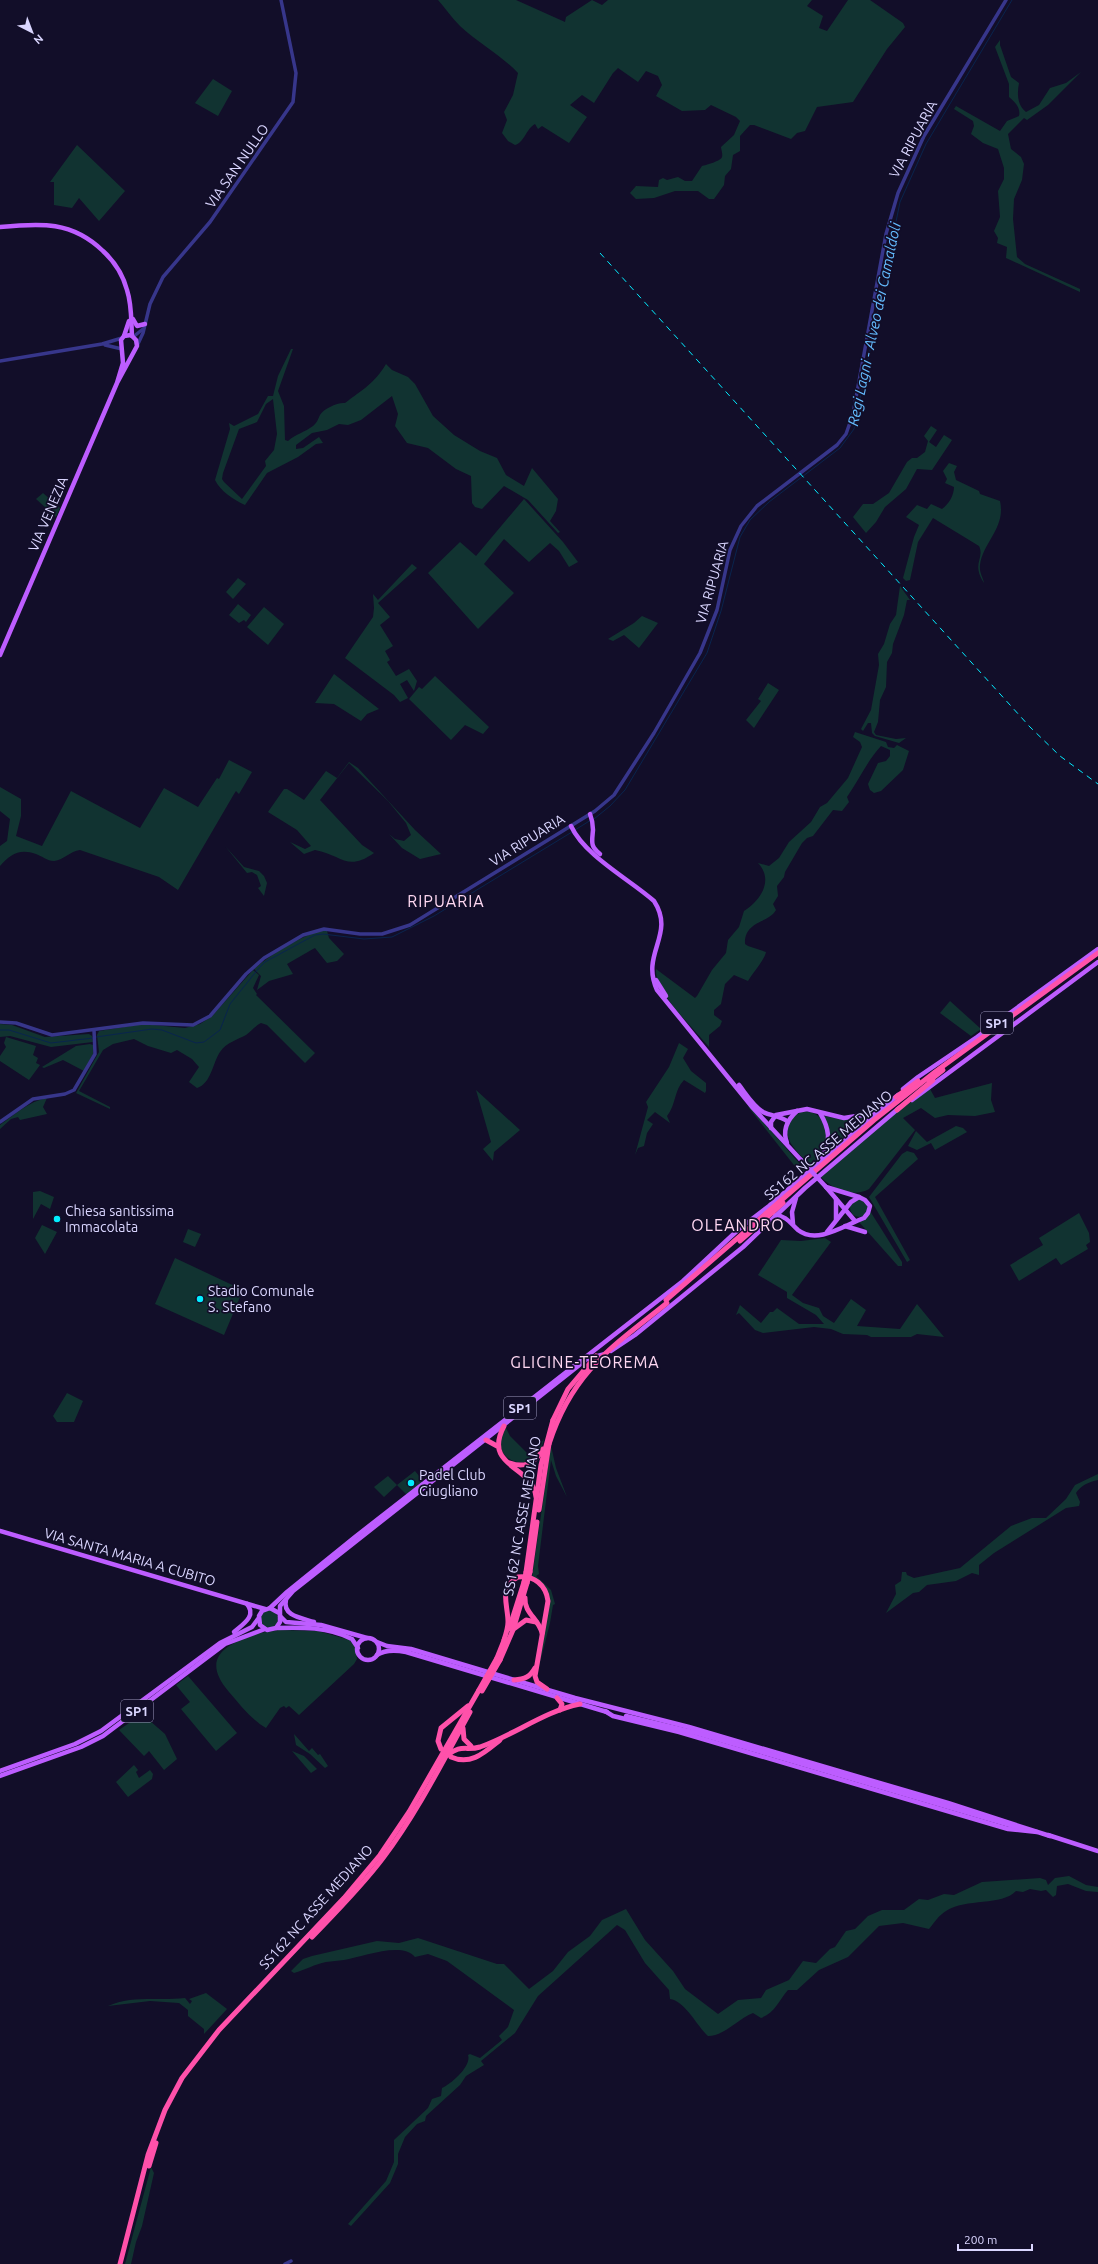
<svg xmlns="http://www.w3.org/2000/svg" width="1098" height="2264" viewBox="0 0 1098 2264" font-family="Ubuntu,sans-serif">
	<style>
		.green { fill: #113331; fill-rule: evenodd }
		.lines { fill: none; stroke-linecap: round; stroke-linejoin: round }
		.stream { stroke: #09244d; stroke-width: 1 }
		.minor { stroke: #37368b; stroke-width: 3.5 }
		.major { stroke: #bd5dff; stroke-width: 4.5 }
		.highway { stroke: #ff51aa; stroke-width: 5 }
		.rail { stroke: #02edff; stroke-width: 1; stroke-dasharray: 6 5; stroke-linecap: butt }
		.major-bridge { stroke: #bd5dff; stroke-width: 4.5 }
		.highway-bridge { stroke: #ff51aa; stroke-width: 5 }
		.poi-dot { fill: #02edff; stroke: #120e29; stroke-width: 1.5 }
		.labels { text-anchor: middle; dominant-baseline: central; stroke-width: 3.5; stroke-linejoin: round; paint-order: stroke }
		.shield { fill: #120e29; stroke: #9e9abf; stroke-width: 1 }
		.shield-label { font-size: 13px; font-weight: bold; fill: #dad6ff }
		.street-label { font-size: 14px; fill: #dad6ff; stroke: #120e29 }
		.poi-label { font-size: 14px; fill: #dad6ff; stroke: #120e29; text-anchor: start }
		.water-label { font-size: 15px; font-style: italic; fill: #64bcff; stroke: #120e29 }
		.quarter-label { font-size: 16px; letter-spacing: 1px; fill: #ffd8f2; stroke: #120e29 }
	</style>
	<rect width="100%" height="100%" fill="#120e29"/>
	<g class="green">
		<path d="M438 0H516L565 22 566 17 592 0 602 5 608 0H812L807 6 823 16 819 28 827 31 848 0H870L903 23 905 27 887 49 853 102 817 107 805 131 797 133 791 139 754 125H750L740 136V151L733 155 731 169 725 176 724 185 714 199H709L698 191H675L654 198 636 199 630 193 636 186 658 187 659 180 663 178 667 180 678 177 685 181H692L702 166C706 165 721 161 722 157 723 154 721 149 721 147L734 135 740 121 736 117 711 105 705 110 682 111 656 96 662 85 658 76 646 71 638 82 618 68 613 73 594 103 582 95 570 105 587 117 569 143 542 126 538 129 535 124C526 129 524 143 515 145L508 141 502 133 507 120 504 112 513 95 518 73C501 55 478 43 460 26 452 18 445 8 438 0Z"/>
		<path d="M1000 40V45L1011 77 1019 83C1017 93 1017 105 1026 112L1039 105 1050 88 1066 83 1081 72 1048 105 1027 120 1024 118 1008 134 1011 149 1021 157 1024 164 1022 180 1014 199 1013 219 1017 257 1025 264 1080 289V292L1006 258 1007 247 997 243 998 238 994 231 1000 217 998 191 1004 179V168L998 149 983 143 971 134 974 126 973 121 954 109 956 106 1000 131 1007 121 1019 116C1021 108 1015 102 1009 97V84L995 47Z"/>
		<polygon points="213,79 232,91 218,116 195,103"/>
		<polygon points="77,145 125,191 99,221 79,198 72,208 54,205 54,182 50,182"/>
		<path d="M291 349H293L278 391 284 406 285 440 288 441C296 434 305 432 313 426 317 423 318 419 320 415 323 409 338 402 345 403 362 390 375 383 386 364L392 370 408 377 415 384 433 416 454 435 480 451 497 458 506 475 524 486 532 468 558 499 556 511 550 521 560 532 558 533 528 500 504 486 482 509 475 507 472 503 471 476 456 469 428 448 407 443 395 426 398 414 392 396 361 420 348 425 339 424 327 430 312 433 296 445V449L303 448 319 437 323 443 316 444 298 457 267 473 245 505C234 500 220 491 215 480L230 429 229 423 234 426 258 414 268 396H273L278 376ZM273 399 277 434 274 450 265 461 266 466 242 499 224 482 222 479 223 473 239 429 257 422 266 404Z"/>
		<polygon points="931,426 937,430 929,442 936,447 944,435 952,440 932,470 917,469 906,489 885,507 876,522 866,533 853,517 863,504 873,504 889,493 907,462 912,458 917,458 925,452 928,441 924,436"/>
		<path d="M949 463 957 466 954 472 956 480 979 491 980 494 1000 501C1006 528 983 542 980 565 979 573 983 577 984 583 971 563 985 559 979 546L933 518 918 542 910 580 906 581 903 578 914 537 919 525 906 517 917 505 927 509 931 504 942 509C949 504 954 495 954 487L945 483 947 479 943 471Z"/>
		<polygon points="43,493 60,508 56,517 36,499"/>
		<polygon points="524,499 563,542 578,562 569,567 559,551 550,543 529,562 504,539 484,564 514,593 478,629 428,573 460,542 476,556"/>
		<polygon points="412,564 417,568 378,603 390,617 380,625 393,646 385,651 390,660 387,662 396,676 409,669 417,681 414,691 407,680 400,684 408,698 400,702 394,695 345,658 373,617 374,608 373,594 378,600"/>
		<polygon points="238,578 246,584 233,599 226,592"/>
		<polygon points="900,586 910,600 907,600 904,615 893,644 892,653 887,662 886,687 880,700 878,722 874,732 876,735 896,739 906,738 899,743 875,736 872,733 871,723 868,723 863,731 861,729 871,710 879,665 878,654 884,644 890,624 896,615"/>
		<polygon points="238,604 251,615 246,622 244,620 239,623 229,615"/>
		<polygon points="264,607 284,624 268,645 247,627"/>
		<polygon points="642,616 658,623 639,648 624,635 613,641 608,639 634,623"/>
		<polygon points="334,674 379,709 367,714 361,721 334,704 315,703"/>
		<polygon points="435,676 489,727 483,734 465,725 451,740 409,699 419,687 422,689"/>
		<polygon points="768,683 779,690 754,728 746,720 761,701 758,699"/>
		<path d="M855 732 886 742 888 747 894 748 897 745 909 751 903 770 881 791 874 793 870 790 868 784 878 763 886 761 890 756V750L881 746C867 761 859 780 847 797L849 802 842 811 833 810 813 836 807 838 802 843 785 872 784 877 777 886 778 896 773 904 776 910C769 923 744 921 745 944L748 946 766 952C765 959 752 974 748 981L734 975 725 984 721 1004 714 1010V1015L722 1021 720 1026 709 1035V1047C694 1029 654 991 656 969L695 998 697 996 712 970 726 953 728 940 739 927 744 911C761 900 774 880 758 863L769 866 779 858 789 842 811 822 820 807 827 803 848 778 862 747 860 742 853 737Z"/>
		<path d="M229 760 252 772 239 794 236 791 234 794 178 890 159 877 80 850C70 851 64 860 54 861 47 861 42 856 36 854 20 848 10 854 0 866V846L7 841 10 819 0 811V787L21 799V816L16 836 42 846 71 791 140 828 164 788 198 807 217 778 219 779Z"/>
		<path d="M349 762 358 768 415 830 441 854 420 859 402 848 389 834 395 839 404 841 411 835 406 823 388 801 349 763 320 800 362 845 374 853C347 872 342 855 315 850L304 854 290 842 305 849 311 846 297 830 268 812 284 789H287L304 800 326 771 337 778Z"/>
		<polygon points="225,846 244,867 259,871 264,876 267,883 264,896 258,888 261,886 257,875 252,872 247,873"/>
		<path d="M319 931H327L329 938 344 954 337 961 327 963 315 948 313 949 287 964 293 974 269 981 257 990 261 976 254 969C273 953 296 939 319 931Z"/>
		<path d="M253 970 259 975 253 988 257 994 256 995 315 1053 305 1063 267 1025 261 1023C255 1026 252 1031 246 1035 237 1040 227 1042 220 1052 213 1062 211 1084 197 1088L189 1082 199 1067 192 1059 177 1050 171 1053 148 1046 134 1039 113 1044 103 1050 79 1091 110 1107V1109L76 1093 99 1052 97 1035 99 1031 143 1024 185 1028 200 1024 212 1016Z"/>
		<polygon points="950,1001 981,1029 971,1036 940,1013"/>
		<polygon points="0,1024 12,1025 45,1037 89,1034 92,1036 93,1042 51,1047 10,1036 0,1037"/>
		<polygon points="6,1037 36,1046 33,1055 38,1058 36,1063 40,1065 29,1080 0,1061 0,1056 6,1047 4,1043"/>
		<path d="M679 1043 688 1049 683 1058 691 1071 706 1083V1091L705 1093 684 1080C674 1090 676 1105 667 1116L670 1123 655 1112 647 1120 653 1124 647 1133 644 1146 638 1148 635 1155 648 1107 646 1102 669 1067Z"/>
		<polygon points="90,1044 93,1045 93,1054 84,1071 63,1060 44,1068 42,1067 76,1046"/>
		<path d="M992 1083 991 1100 995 1112 975 1116 948 1115 935 1118 921 1108 903 1118 915 1130 869 1189C853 1198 832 1189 821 1177L894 1114 930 1089 935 1098Z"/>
		<polygon points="476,1090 520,1130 494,1152 493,1161 483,1149 491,1142"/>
		<path d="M47 1098 43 1107 47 1114 20 1120 18 1117 11 1119 0 1129V1125C15 1114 28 1102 47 1098Z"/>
		<polygon points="747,1103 805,1170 801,1174 749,1108"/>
		<path d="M804 1111C819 1111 831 1126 827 1142 824 1151 817 1159 811 1166 800 1154 778 1137 791 1120 795 1115 798 1113 804 1111Z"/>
		<polygon points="824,1116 840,1119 870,1116 826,1153 830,1134"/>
		<polygon points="956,1126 963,1128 967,1132 935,1150 931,1143 917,1150 908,1146 916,1131 927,1142"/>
		<polygon points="907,1151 914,1153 918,1159 875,1197 910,1260 907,1262 869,1197 902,1154"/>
		<polygon points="40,1191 54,1197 50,1209 41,1204 33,1219 33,1192"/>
		<circle cx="859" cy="1208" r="9"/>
		<polygon points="870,1211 902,1262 902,1266 898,1266 859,1222"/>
		<polygon points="1079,1213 1089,1233 1090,1242 1086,1245 1088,1249 1061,1265 1056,1258 1019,1281 1010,1265 1043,1245 1039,1238"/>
		<polygon points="42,1225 57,1232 45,1254 35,1238"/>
		<polygon points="188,1229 201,1234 195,1247 183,1242"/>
		<polygon points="825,1238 831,1242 792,1295 803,1303 819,1308 823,1316 834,1323 851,1299 866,1310 857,1326 900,1329 917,1304 944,1337 917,1334 911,1337 871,1337 867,1335 843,1334 831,1329 814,1327 763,1333 755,1330 739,1313 736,1315 740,1305 761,1323 770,1312 773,1312 777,1308 799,1324 824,1324 816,1315 787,1298 787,1292 758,1275 781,1240 801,1241"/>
		<polygon points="175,1258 243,1290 224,1335 155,1304"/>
		<polygon points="67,1393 83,1401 74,1422 57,1422 53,1416"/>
		<path d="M506 1428 510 1436 530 1456 544 1439C535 1481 484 1459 506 1428Z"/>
		<polygon points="551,1446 556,1468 567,1497 556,1476 551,1460 538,1566 539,1574 536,1576 551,1590 555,1604 553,1605 550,1623 537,1674 550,1599 532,1577"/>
		<polygon points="415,1471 424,1482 407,1495 397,1485 384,1497 374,1487 388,1476 397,1485"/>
		<path d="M1098 1474V1480C1089 1482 1081 1485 1076 1493L1080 1502 1079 1506 1066 1508 994 1553 979 1565V1575L972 1573 956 1581 927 1585 919 1592 913 1593 886 1613 896 1594 895 1585 901 1581 902 1572H906L907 1575 914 1578 960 1568 1011 1526 1032 1518H1046L1066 1499 1075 1485Z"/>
		<circle cx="269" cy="1619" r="9"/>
		<path d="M279 1630 318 1631 350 1640 355 1647 357 1659 354 1664 299 1715 289 1706 286 1708 284 1706 280 1708 266 1728C251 1719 241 1706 229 1692 199 1657 227 1643 261 1633 267 1631 273 1632 279 1630Z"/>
		<polygon points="188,1676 237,1733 216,1751 181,1709 190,1702 176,1685"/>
		<polygon points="142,1714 165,1734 177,1759 164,1770 149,1751 144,1756 119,1730"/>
		<polygon points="294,1734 309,1751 312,1748 318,1755 320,1754 328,1766 325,1768 310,1754 296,1745"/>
		<polygon points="292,1751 304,1756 317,1769 311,1773"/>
		<polygon points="134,1765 138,1770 136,1772 139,1778 150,1770 153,1774 152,1779 128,1797 116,1782"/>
		<path d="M1069 1876 1086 1885 1098 1887V1892L1086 1891 1068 1884 1057 1886 1056 1895 1053 1897 1046 1890 1041 1891 1030 1889 1023 1892 1016 1891C1002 1906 966 1898 946 1911 939 1915 934 1923 929 1929L903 1923 879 1926 848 1957 819 1970 797 1990H788C779 2000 775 2013 761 2018L753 2013C738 2019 724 2036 708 2036 697 2026 685 2001 670 1999L669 1990 645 1963 625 1930 617 1925 538 1996 515 2033 481 2061 484 2065 466 2076 460 2085 426 2116 425 2121 417 2124 405 2137 398 2154V2164L390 2183 351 2226 348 2224 386 2181 394 2162V2140L428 2108 432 2099 441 2096 442 2088C451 2084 472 2066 468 2055L470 2054 480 2058 502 2040 499 2036 508 2027 514 2010 447 1961 428 1954 415 1957C402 1941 362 1957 344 1960 338 1961 332 1961 326 1962 315 1964 305 1970 294 1973L291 1971 303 1959 312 1956 377 1941 399 1943 418 1938 497 1964H504L529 1989 553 1971 568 1952 590 1936 602 1920 626 1909 645 1940 673 1971 685 1989 718 2014 738 2000 761 1998 766 1990 789 1980 803 1961 816 1963 830 1949 835 1947 846 1931 855 1929 868 1916 882 1910H904L919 1899 928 1900 944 1894 954 1895 982 1882 1040 1878 1046 1880 1048 1885 1055 1878Z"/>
		<path d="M206 1993 227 2009 204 2034V2029L188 2016V2010L179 2003 150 2001 108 2006C131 1995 160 2001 185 1998L190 2004 192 2001 189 1999Z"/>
		<polygon points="151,2167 154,2173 142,2226 136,2242 131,2264 125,2264"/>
	</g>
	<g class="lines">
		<g class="stream">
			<polyline points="594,819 610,806 625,790 707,653 721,611 740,537 750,520 769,502 840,448 854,429 900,202 926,144 1012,0"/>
			<polyline points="575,830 591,820"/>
			<polyline points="0,1030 9,1030 51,1043 93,1038"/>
			<polyline points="96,1037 152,1029 162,1030 196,1043 204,1042 220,1030 230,1004 259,968 265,962 315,935 323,934 364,939 392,937 434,916 572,832"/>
		</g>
		<g class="minor">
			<polyline points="133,337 143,329"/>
			<polyline points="105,345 122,349"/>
			<polyline points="137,346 143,333 150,304 163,277 210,222 293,102 296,73 281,0"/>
			<polyline points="0,361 102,344 122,338"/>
			<polyline points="0,1022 16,1023 52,1035 143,1023 193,1025 210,1016 246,974 264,958 303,935 324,929 360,934 382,934 410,925 595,811 614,795 654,733 700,653 717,610 730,550 741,526 757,506 837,445 846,434 853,414 886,234 898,193 924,136 1006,0"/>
			<polyline points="0,1122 33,1099 65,1094 74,1090 95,1054 94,1030"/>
			<polyline points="285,2264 291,2261"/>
		</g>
		<g class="major">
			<path d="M0 227C41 223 72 221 103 251 115 262 123 275 127 290 132 305 131 321 132 336"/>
			<polyline points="133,319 137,326 145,324"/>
			<polyline points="124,336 129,321"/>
			<polyline points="0,655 117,383 137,346 136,340 131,335 124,336 121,340 123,363 117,383"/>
			<path d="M590 814C592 819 593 825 593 830 592 842 590 846 600 854"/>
			<path d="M571 826C585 856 629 879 654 901 676 935 640 953 657 990L753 1108 801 1160"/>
			<polyline points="656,980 666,996"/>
			<path d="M739 1085C746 1094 753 1106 763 1112 771 1116 780 1116 787 1121"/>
			<polyline points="903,1089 918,1077 977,1037 1098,949"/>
			<polyline points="912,1100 1098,962"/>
			<path d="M820 1113C829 1128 832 1142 821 1157"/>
			<polyline points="771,1128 771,1122 776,1115 807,1109 844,1118 875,1113"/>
			<path d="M787 1143C782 1130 787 1120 797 1111"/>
			<polyline points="826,1187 855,1221"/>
			<polyline points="836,1199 836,1220"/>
			<path d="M775 1215C787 1216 790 1223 798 1230 817 1245 845 1225 864 1218L868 1213 870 1206 865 1200 859 1197 826 1187"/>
			<polyline points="793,1224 792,1212 796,1198"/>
			<polyline points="845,1226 865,1232"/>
			<polyline points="827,1232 851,1202 859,1197"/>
			<polyline points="611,1351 635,1335 743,1247 805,1188 899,1108"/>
			<polyline points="0,1531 265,1609"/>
			<path d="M286 1600C282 1616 302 1618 314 1622"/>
			<polyline points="270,1608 287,1592 355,1537 683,1281 739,1229 769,1206 898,1095"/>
			<polyline points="279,1613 270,1608 262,1611 259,1616 260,1625 267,1630 276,1628 280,1622 280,1606 293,1591 587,1359 605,1354"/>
			<polyline points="280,1616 286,1622 321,1625 367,1638"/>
			<path d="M276 1628C302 1627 328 1627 352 1639L358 1648"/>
			<path d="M234 1632C243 1624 257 1616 247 1604"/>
			<circle cx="368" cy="1649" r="11"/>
			<polyline points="377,1642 387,1646 411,1649 575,1698 689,1727 948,1803 1050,1836"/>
			<path d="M377 1655C386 1649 396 1650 406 1652L607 1712"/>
			<polyline points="605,1711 613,1716 679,1732 1008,1829 1037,1832"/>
			<polyline points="626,1716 692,1732"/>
			<polyline points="697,1733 1020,1828"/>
			<polyline points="0,1771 75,1744 101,1731 220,1643 252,1627 258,1619"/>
			<polyline points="0,1776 81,1747 103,1736 225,1644 265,1629"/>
			<polyline points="1048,1835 1098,1851"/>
		</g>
		<g class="highway">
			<polyline points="929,1081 943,1070"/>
			<polyline points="896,1097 918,1081"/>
			<polyline points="897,1110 933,1080"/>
			<polyline points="740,1241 783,1203"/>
			<polyline points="666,1300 874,1120 935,1072 1098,953"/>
			<path d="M504 1426C482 1468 533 1465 536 1497"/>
			<polyline points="486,1440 497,1446"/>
			<path d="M510 1463C524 1468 536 1463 543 1449"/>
			<polyline points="539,1510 549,1444"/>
			<polyline points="526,1572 541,1465 553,1420"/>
			<polyline points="530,1572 537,1522"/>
			<path d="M525 1598C524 1613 539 1619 542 1633"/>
			<polyline points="515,1628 526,1620 536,1622"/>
			<polyline points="509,1629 524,1582"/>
			<path d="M504 1640C506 1634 508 1628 508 1622 508 1604 498 1587 518 1577 534 1575 546 1585 548 1601L535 1676 537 1682 547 1689"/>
			<polyline points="497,1658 505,1638"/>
			<polyline points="500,1660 513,1630 527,1583"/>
			<path d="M514 1680C525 1679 530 1677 535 1668"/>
			<polyline points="557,1698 562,1704 560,1710"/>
			<polyline points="463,1728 464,1739 471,1746"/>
			<polyline points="441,1749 438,1741 441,1728 468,1706"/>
			<path d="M448 1755C460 1744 467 1751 480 1747 514 1735 545 1711 580 1704"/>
			<path d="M451 1757C471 1766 485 1752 500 1740"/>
			<path d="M312 1937C337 1911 362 1886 383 1858 417 1813 443 1761 470 1712"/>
			<polyline points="149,2166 156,2143"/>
			<polyline points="120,2264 148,2155 165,2110 182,2078 219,2030 344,1898 380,1855 409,1812 479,1690"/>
		</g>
		<polyline class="rail" points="600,253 1030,727 1060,756 1098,784"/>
		<g class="major-bridge">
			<polyline points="801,1160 826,1187"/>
			<polyline points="692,1732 697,1733"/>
		</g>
		<g class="highway-bridge">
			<polyline points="553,1420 568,1389 596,1356"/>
			<path d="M549 1444C572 1372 612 1347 667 1303"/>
			<polyline points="524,1582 526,1572"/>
			<polyline points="527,1583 530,1572"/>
			<polyline points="479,1690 497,1658"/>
			<polyline points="482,1691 500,1660"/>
		</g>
	</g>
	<g class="poi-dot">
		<circle cx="57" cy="1219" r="4"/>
		<circle cx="200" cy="1299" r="4"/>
		<circle cx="411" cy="1483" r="4"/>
	</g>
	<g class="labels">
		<g class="shield">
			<rect x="981" y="1012" width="32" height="22" rx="3"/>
			<rect x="504" y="1397" width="32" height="22" rx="3"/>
			<rect x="121" y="1700" width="32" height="22" rx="3"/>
		</g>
		<g class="shield-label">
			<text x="997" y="1023">SP1</text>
			<text x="520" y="1408">SP1</text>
			<text x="137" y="1711">SP1</text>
		</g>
		<g class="street-label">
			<text transform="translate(913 139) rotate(-62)">VIA RIPUARIA</text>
			<text transform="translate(237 166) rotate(-55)">VIA SAN NULLO</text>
			<text transform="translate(48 514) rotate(-67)">VIA VENEZIA</text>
			<text transform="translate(712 582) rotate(-74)">VIA RIPUARIA</text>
			<text transform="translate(527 840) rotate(-32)">VIA RIPUARIA</text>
			<text transform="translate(828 1145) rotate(-40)">SS162 NC ASSE MEDIANO</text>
			<text transform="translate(522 1516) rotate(-80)">SS162 NC ASSE MEDIANO</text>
			<text transform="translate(130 1557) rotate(16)">VIA SANTA MARIA A CUBITO</text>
			<text transform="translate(316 1907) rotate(-48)">SS162 NC ASSE MEDIANO</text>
		</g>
		<g class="poi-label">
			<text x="65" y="1211">Chiesa santissima<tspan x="65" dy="16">Immacolata</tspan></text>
			<text x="208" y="1291">Stadio Comunale<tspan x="208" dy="16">S. Stefano</tspan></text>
			<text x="419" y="1475">Padel Club<tspan x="419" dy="16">Giugliano</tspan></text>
		</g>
		<g class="water-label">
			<text transform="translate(874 324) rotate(-78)">Regi Lagni - Alveo dei Camaldoli</text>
		</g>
		<g class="quarter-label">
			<text x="446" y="901">RIPUARIA</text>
			<text x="738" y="1225">OLEANDRO</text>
			<text x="585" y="1362">GLICINE-TEOREMA</text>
		</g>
	</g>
	<g transform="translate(32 32) rotate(138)" stroke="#120e29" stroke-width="3" paint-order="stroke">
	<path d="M0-3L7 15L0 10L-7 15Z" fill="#dad6ff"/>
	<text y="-6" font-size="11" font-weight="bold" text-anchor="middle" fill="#dad6ff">N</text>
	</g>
	<path d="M958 2244v6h74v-6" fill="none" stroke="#dad6ff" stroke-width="2"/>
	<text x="964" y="2244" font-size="12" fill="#dad6ff" stroke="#120e29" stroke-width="3" paint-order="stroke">200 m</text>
</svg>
